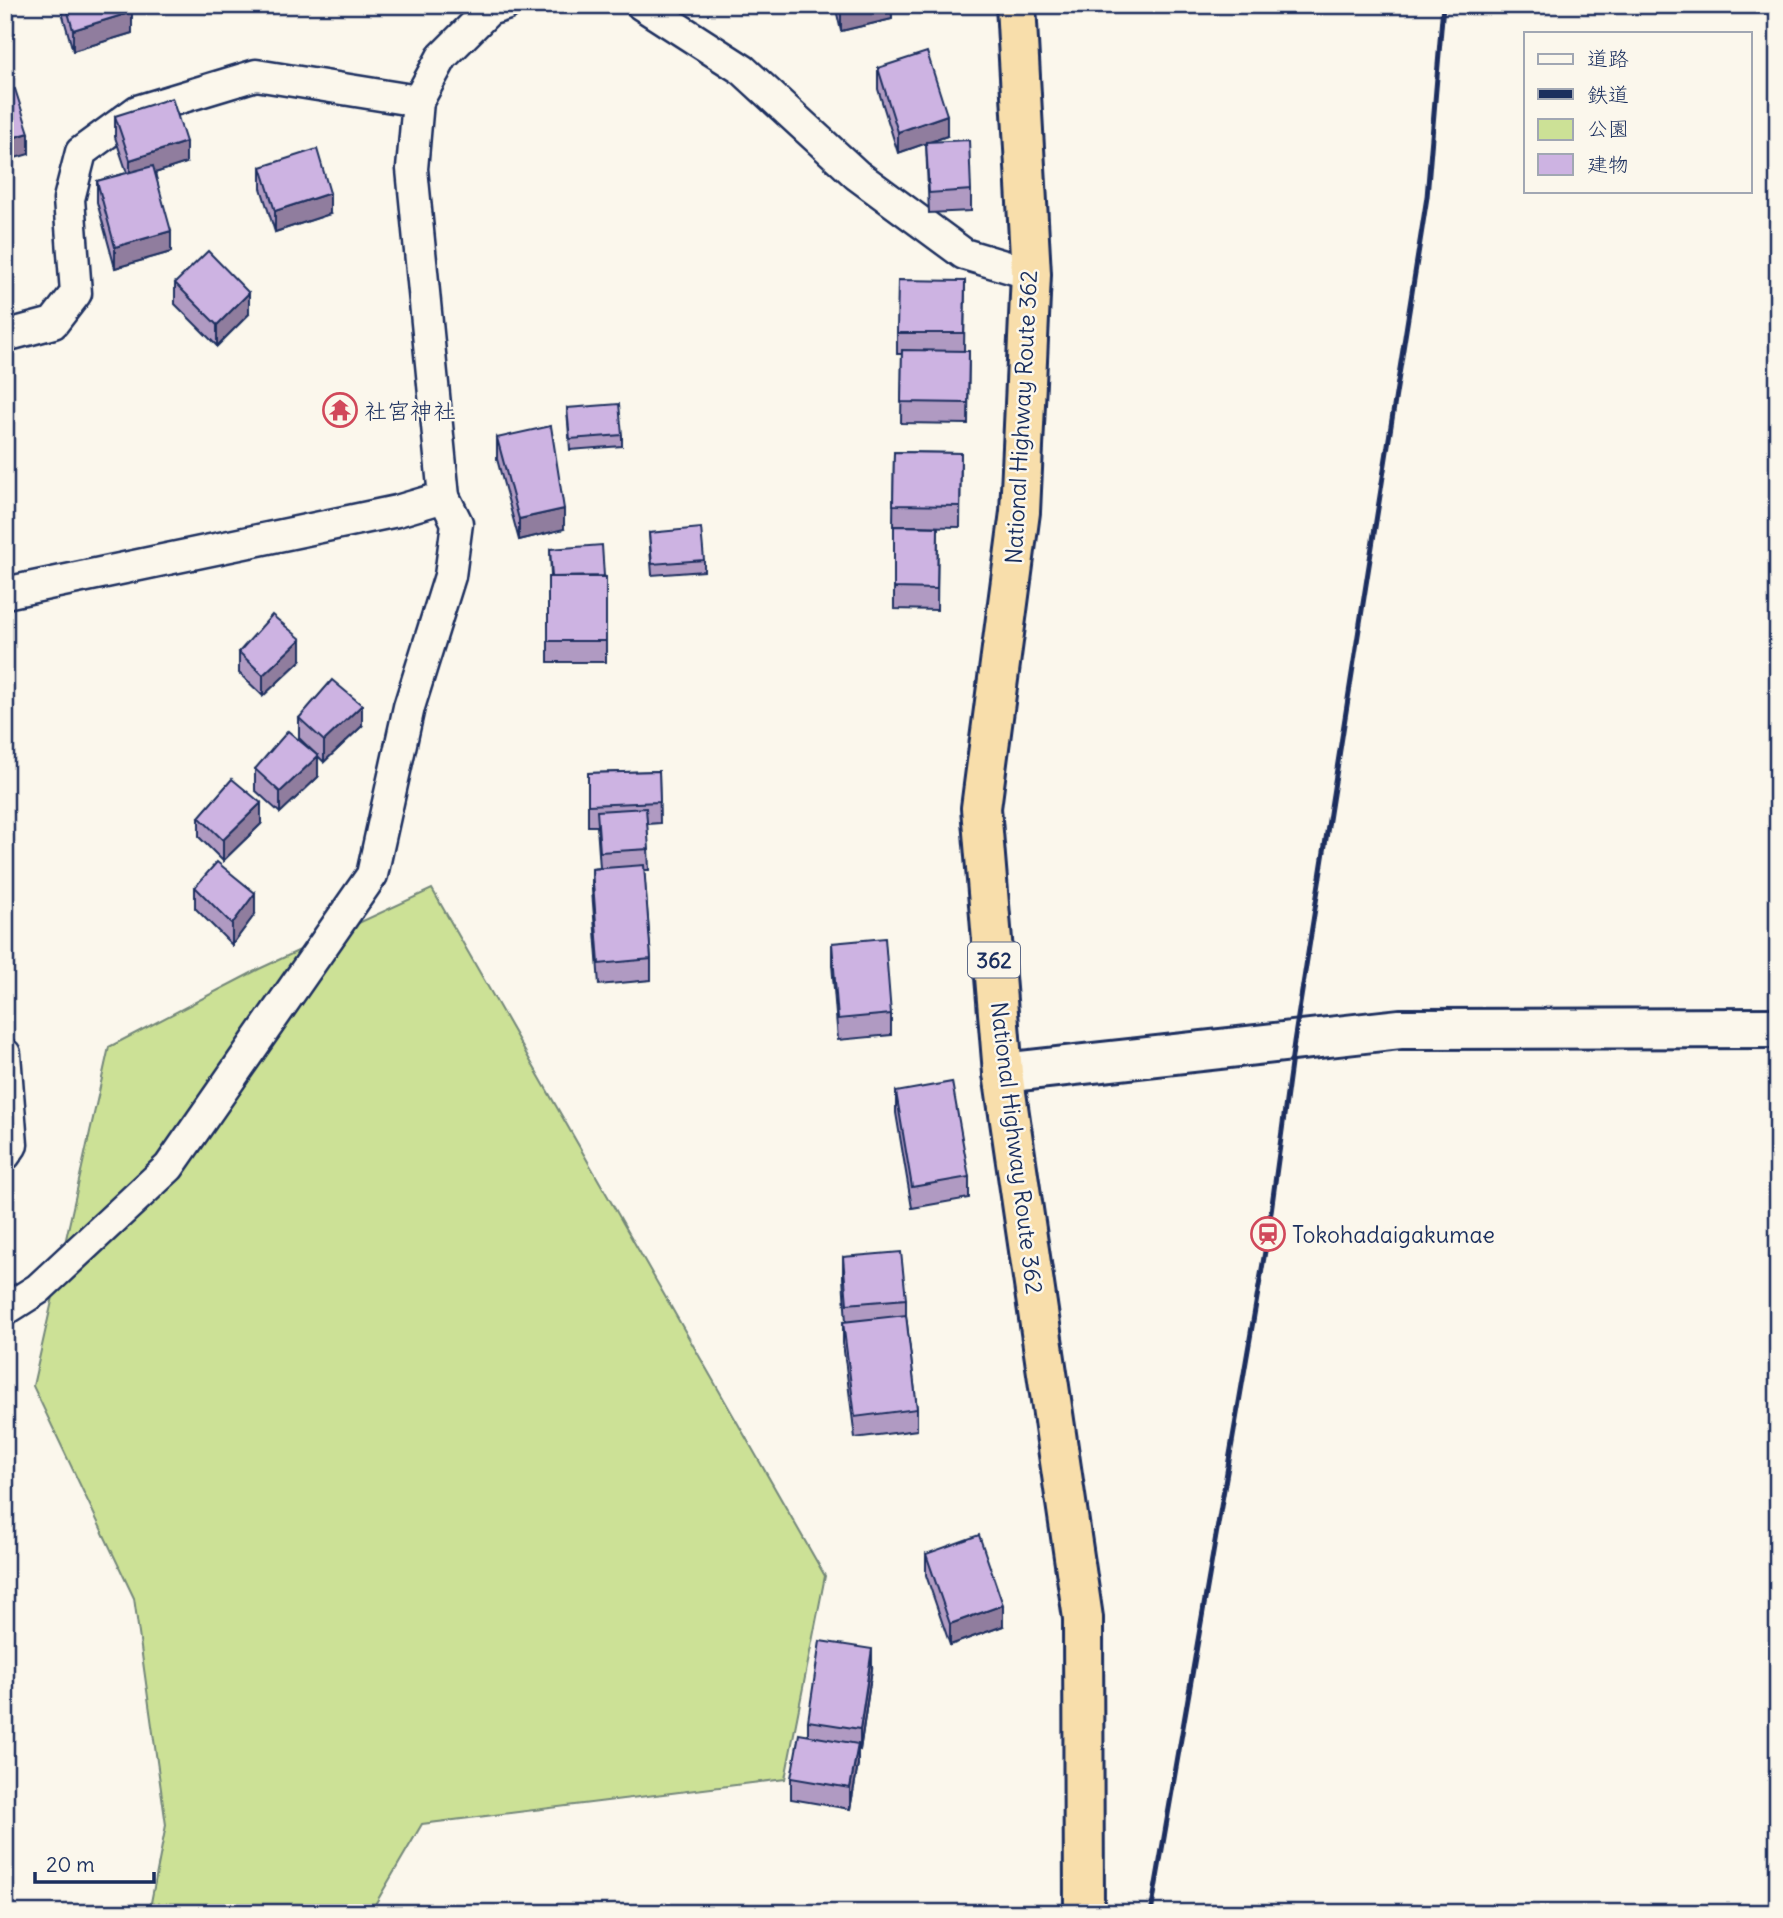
<svg xmlns="http://www.w3.org/2000/svg" width="1783" height="1918" viewBox="0 0 1783 1918" font-family="Delius,'Klee One',sans-serif">
	<style>
		.green { fill: #cce196; stroke: #74887a; stroke-width: 2 }
		.lines { fill: none; stroke-linecap: round; stroke-linejoin: round }
		.minor-casing { stroke: #1b2f5e; stroke-width: 35 }
		.tertiary-casing { stroke: #1b2f5e; stroke-width: 44 }
		.trunk-casing { stroke: #1b2f5e; stroke-width: 44 }
		.minor { stroke: #fbf7ec; stroke-width: 30 }
		.tertiary { stroke: #fbf7ec; stroke-width: 38 }
		.trunk { stroke: #f8deab; stroke-width: 38 }
		.rail { stroke: #1b2f5e; stroke-width: 5 }
		.wall { fill: #b09ac2; stroke: #1b2f5e; stroke-width: 2 }
		.shaded-wall { fill: #907d9e; stroke: #1b2f5e; stroke-width: 2 }
		.building { fill: #cdb3e2; stroke: #1b2f5e; stroke-width: 2 }
		.labels { text-anchor: middle; dominant-baseline: central; stroke-width: 5; stroke-linejoin: round; paint-order: stroke }
		.shield { fill: #fbf7ec; stroke: #5e6b89; stroke-width: 2 }
		.shield-label { font-size: 21px; font-weight: bold; fill: #1b2f5e }
		.poi-label { font-size: 23px; fill: #1b2f5e; stroke: #fbf7ec; text-anchor: start }
		.street-label { font-size: 23px; fill: #1b2f5e; stroke: #fbf7ec }
	</style>
	<rect width="100%" height="100%" fill="#fbf7ec"/>
	<filter id="ink" filterUnits="userSpaceOnUse"><feTurbulence type="fractalNoise" baseFrequency=".0143" numOctaves="2"/><feDisplacementMap in="SourceGraphic" scale="14" xChannelSelector="R" yChannelSelector="G"/><feConvolveMatrix kernelMatrix="1 2 1 2 8 2 1 2 1" color-interpolation-filters="sRGB"/></filter>
	<g filter="url(#ink)">
		<polygon class="green" points="432,889 825,1576 785,1779 422,1824 370,1913 149,1913 166,1825 134,1598 33,1386 109,1047 259,969"/>
		<g class="lines">
			<g class="minor-casing">
				<g id="minor">
					<polyline points="642,5 743,70 857,175 964,254 1031,274"/>
					<polyline points="5,336 53,323 76,293 69,199 81,152 137,111 256,75 418,101"/>
					<polyline points="5,593 397,511 444,497 412,169 418,101 442,57 489,10 505,5"/>
					<polyline points="5,1054 12,1145 5,1155"/>
					<polyline points="5,1310 38,1289 169,1167 372,875 409,707 450,576 457,523 444,497"/>
				</g>
			</g>
			<g class="tertiary-casing">
				<polyline id="tertiary" points="1003,1073 1400,1029 1778,1028"/>
			</g>
			<g class="trunk-casing">
				<polyline id="trunk" points="1016,5 1031,274 1020,512 981,808 1003,1073 1083,1618 1084,1913"/>
			</g>
			<use href="#minor" class="minor"/>
			<use href="#tertiary" class="tertiary"/>
			<use href="#trunk" class="trunk"/>
			<polyline class="rail" points="1151,1913 1268,1234 1294,1042 1427,197 1443,5"/>
		</g>
		<g class="wall">
			<polygon points="60,5 130,5 132,33 73,51"/>
			<polygon points="835,5 892,5 892,19 841,31"/>
			<polygon points="878,68 947,136 930,142 971,190 971,211 929,213 926,143 898,153 878,89"/>
			<polygon points="115,116 186,163 155,173 171,252 115,268 97,202 97,181 127,173 115,137"/>
			<polygon points="261,167 330,214 275,232 261,188"/>
			<polygon points="965,281 964,351 969,351 968,424 901,423 902,354 897,354 897,333"/>
			<polygon points="175,283 249,314 217,346 175,304"/>
			<polygon points="567,408 622,435 622,446 570,450"/>
			<polygon points="497,438 564,529 519,540 497,459"/>
			<polygon points="894,452 961,453 960,527 893,526"/>
			<polygon points="894,526 938,527 937,610 894,609"/>
			<polygon points="649,533 704,560 704,571 652,575"/>
			<polygon points="550,549 606,577 606,662 548,662 548,577 551,577"/>
			<polygon points="239,652 301,660 263,696 239,673"/>
			<polygon points="299,718 362,726 324,762 299,738"/>
			<polygon points="255,769 318,777 280,813 255,790"/>
			<polygon points="659,771 660,823 647,824 649,870 644,870 651,959 651,980 599,985 592,890 592,869 600,868 597,826 588,826 588,773"/>
			<polygon points="199,817 261,824 223,861 199,837"/>
			<polygon points="195,887 255,914 232,945 195,908"/>
			<polygon points="832,943 891,1014 891,1035 838,1040 832,964"/>
			<polygon points="896,1092 969,1177 969,1198 912,1208 896,1113"/>
			<polygon points="843,1257 906,1299 906,1315 917,1409 917,1430 855,1438 843,1343 843,1322 846,1322 843,1278"/>
			<polygon points="926,1554 1003,1626 950,1645 926,1575"/>
			<polygon points="872,1669 860,1750 858,1749 858,1765 850,1809 791,1799 791,1778 808,1736 808,1721"/>
		</g>
		<g class="shaded-wall">
			<polygon points="862,5 892,5 892,19 841,31 841,10"/>
			<polygon points="132,12 132,33 73,51 73,30"/>
			<polygon points="947,115 947,136 898,153 898,132"/>
			<polygon points="29,133 29,154 5,161 5,140"/>
			<polygon points="186,142 186,163 130,181 130,160"/>
			<polygon points="330,193 330,214 275,232 275,211"/>
			<polygon points="171,231 171,252 115,268 115,247"/>
			<polygon points="249,293 249,314 217,346 217,325"/>
			<polygon points="564,509 564,529 519,540 519,519"/>
			<polygon points="301,639 301,660 263,696 263,675"/>
			<polygon points="362,705 362,726 324,762 324,741"/>
			<polygon points="318,756 318,777 280,813 280,792"/>
			<polygon points="261,803 261,824 223,861 223,840"/>
			<polygon points="255,893 255,914 232,945 232,924"/>
			<polygon points="1003,1605 1003,1626 950,1645 950,1624"/>
			<polygon points="872,1649 872,1669 860,1750 860,1729"/>
			<polygon points="858,1744 858,1765 850,1809 850,1788"/>
		</g>
		<g class="building">
			<polygon points="66,5 130,5 132,12 73,30"/>
			<polygon points="840,5 862,5 841,10"/>
			<polygon points="927,52 947,115 898,132 878,68"/>
			<polygon points="15,89 29,133 5,140 5,92"/>
			<polygon points="172,98 186,142 130,160 115,116"/>
			<polygon points="969,140 971,190 929,193 926,142"/>
			<polygon points="317,149 330,193 275,211 261,167"/>
			<polygon points="153,166 171,231 115,247 97,181"/>
			<polygon points="208,251 249,293 217,325 175,283"/>
			<polygon points="898,280 965,281 964,333 897,333"/>
			<polygon points="902,350 969,351 968,403 901,402"/>
			<polygon points="619,404 622,435 570,439 567,408"/>
			<polygon points="551,426 564,509 519,519 497,438"/>
			<polygon points="894,452 961,453 960,506 893,505"/>
			<polygon points="894,526 938,527 937,589 894,588"/>
			<polygon points="701,528 704,560 652,564 649,533"/>
			<polygon points="602,545 604,576 552,577 550,549"/>
			<rect x="548" y="577" width="58" height="64"/>
			<polygon points="272,615 301,639 263,675 239,652"/>
			<polygon points="332,680 362,705 324,741 299,718"/>
			<polygon points="288,731 318,756 280,792 255,769"/>
			<polygon points="659,771 660,802 588,805 588,773"/>
			<polygon points="232,779 261,803 223,840 199,817"/>
			<polygon points="646,808 649,849 600,852 597,811"/>
			<polygon points="217,862 255,893 232,924 195,887"/>
			<polygon points="644,865 651,959 599,964 592,869"/>
			<polygon points="885,938 891,1014 838,1019 832,943"/>
			<polygon points="952,1082 969,1177 912,1187 896,1092"/>
			<polygon points="901,1252 906,1299 847,1304 843,1257"/>
			<polygon points="906,1315 917,1409 855,1417 843,1322"/>
			<polygon points="979,1535 1003,1605 950,1624 926,1554"/>
			<polygon points="820,1641 872,1649 860,1729 808,1721"/>
			<polygon points="799,1734 858,1744 850,1788 791,1778"/>
		</g>
	</g>
	<defs>
		<g id="temple-ring" transform="scale(1.75)"><circle r="9.5" fill="#fbf7ec" stroke="#d1495b" stroke-width="1.5"/><path d="M0-6L5-2H3V0L6.5 2.5H4V6H1.5V3h-3V6H-4V2.5H-6.5L-3 0V-2H-5Z" fill="#d1495b"/></g>
		<g id="station-ring" transform="scale(1.75)"><circle r="9.5" fill="#fbf7ec" stroke="#d1495b" stroke-width="1.5"/><path d="M-3-6H3Q5-6 5-4V2Q5 4 3 4L4.5 6H3L1.5 4h-3L-3 6H-4.5L-3 4Q-5 4-5 2V-4Q-5-6-3-6ZM-3.5-4v3h7v-3ZM-3.5 1v1.5H-2V1ZM2 1v1.5H3.5V1Z" fill="#d1495b"/></g>
	</defs>
	<g fill-rule="evenodd">
		<use href="#temple-ring" x="340" y="410"/>
		<use href="#station-ring" x="1268" y="1234"/>
	</g>
	<g class="labels">
		<rect class="shield" x="968" y="942.5" width="52" height="35" rx="5"/>
		<g class="shield-label">
			<text x="994" y="960">362</text>
		</g>
		<g class="poi-label">
			<text x="364" y="410">社宮神社</text>
			<text x="1292" y="1234">Tokohadaigakumae</text>
		</g>
		<g class="street-label">
			<text transform="translate(1021 417) rotate(-87)">National Highway Route 362</text>
			<text transform="translate(1017 1148) rotate(83)">National Highway Route 362</text>
		</g>
	</g>
	<rect width="1783" height="1918" fill="none" stroke="#fbf7ec" stroke-width="28"/>
	<rect x="14" y="14" width="1755" height="1890" fill="none" stroke="#1b2f5e" stroke-width="2.5" filter="url(#ink)"/>
	<rect x="1524" y="32" width="228" height="161" fill="#fbf7ec" stroke="#a1a7b3" stroke-width="2"/>
	<rect x="1538" y="54" width="35" height="10" fill="#fbf7ec" stroke="#a1a7b3" stroke-width="2"/>
	<text x="1587" y="66" font-size="21" fill="#1b2f5e">道路</text>
	<rect x="1538" y="89" width="35" height="10" fill="#1b2f5e" stroke="#a1a7b3" stroke-width="2"/>
	<text x="1587" y="102" font-size="21" fill="#1b2f5e">鉄道</text>
	<rect x="1538" y="119" width="35" height="21" fill="#cce196" stroke="#a1a7b3" stroke-width="2"/>
	<text x="1587" y="136" font-size="21" fill="#1b2f5e">公園</text>
	<rect x="1538" y="154" width="35" height="21" fill="#cdb3e2" stroke="#a1a7b3" stroke-width="2"/>
	<text x="1587" y="172" font-size="21" fill="#1b2f5e">建物</text>
	<path d="M35 1872v10h119v-10" fill="none" stroke="#1b2f5e" stroke-width="3.5"/>
	<text x="46" y="1872" font-size="21" fill="#1b2f5e" stroke="#fbf7ec" stroke-width="5" paint-order="stroke">20 m</text>
</svg>
